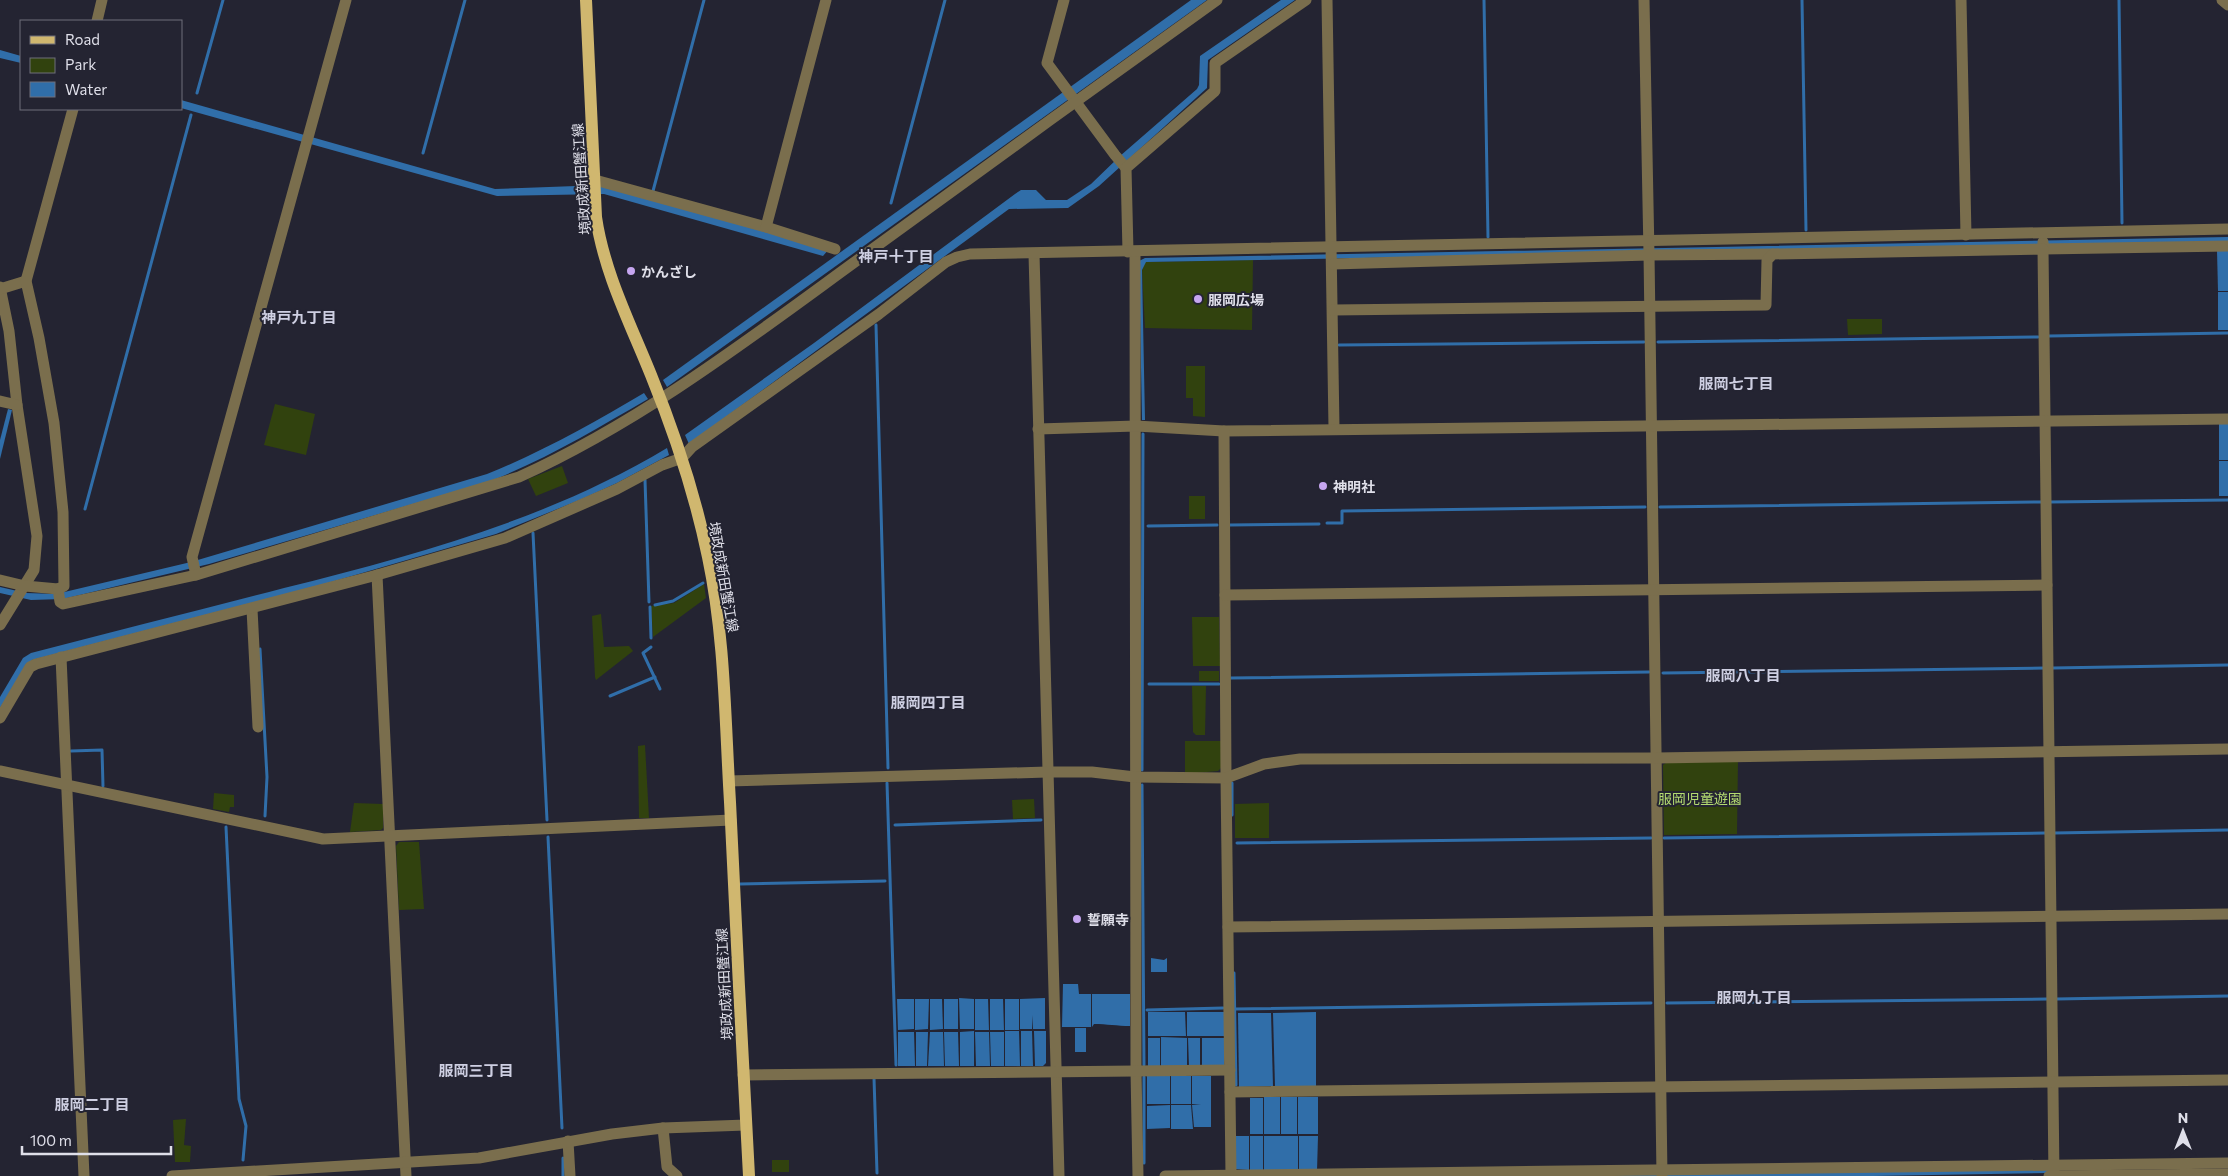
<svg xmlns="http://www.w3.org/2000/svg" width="2228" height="1176" viewBox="0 0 2228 1176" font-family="Commissioner,'Noto Sans JP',sans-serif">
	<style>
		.green { fill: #31420e }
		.water { fill: #306ea9 }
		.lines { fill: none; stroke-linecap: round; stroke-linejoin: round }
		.stream { stroke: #306ea9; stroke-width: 3 }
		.minor { stroke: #7a6e4d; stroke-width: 11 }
		.major { stroke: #d0b76f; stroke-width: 12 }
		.poi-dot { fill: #c6a6f0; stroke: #242432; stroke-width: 2 }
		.labels { text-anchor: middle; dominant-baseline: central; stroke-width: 4; stroke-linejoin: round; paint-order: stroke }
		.street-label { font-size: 14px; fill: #dfdfe9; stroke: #242432 }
		.poi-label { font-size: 14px; font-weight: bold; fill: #dfdfe9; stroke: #242432; text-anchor: start }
		.park-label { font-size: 14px; fill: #b4db70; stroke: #242432 }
		.neighbourhood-label { font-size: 15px; font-weight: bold; fill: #cecfe2; stroke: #242432 }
	</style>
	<rect width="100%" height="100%" fill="#242432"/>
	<g class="green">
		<polygon points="1253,260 1252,330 1145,328 1142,270 1145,262"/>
		<polygon points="1847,319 1882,319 1882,334 1848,335"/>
		<polygon points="1186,366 1205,366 1205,417 1193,416 1193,398 1186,398"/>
		<polygon points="275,404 315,414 306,455 264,445"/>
		<polygon points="562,466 568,483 536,496 528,479"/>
		<rect x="1189" y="496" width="16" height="23"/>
		<polygon points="704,584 706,598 653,637 651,606 674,603"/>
		<polygon points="601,614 604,647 629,646 633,651 596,680 595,677 592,616"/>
		<polygon points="1192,617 1219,617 1220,666 1193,666"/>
		<rect x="1199" y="671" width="20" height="10"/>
		<polygon points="1192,686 1206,686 1205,735 1196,735 1193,732"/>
		<polygon points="1185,741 1222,741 1222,767 1218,771 1185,774"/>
		<polygon points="645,745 649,818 639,818 638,746"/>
		<polygon points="1738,760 1737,834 1664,835 1663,765 1667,762"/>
		<polygon points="214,793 234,795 234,807 230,807 229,812 213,809"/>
		<polygon points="1034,799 1035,818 1013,819 1012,800"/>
		<polygon points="354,803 383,804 383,828 381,830 350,832"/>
		<polygon points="1269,803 1269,838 1235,838 1235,804"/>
		<polygon points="399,842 419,842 424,909 399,910 396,846"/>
		<polygon points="186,1119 184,1145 191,1146 190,1162 175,1162 173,1120"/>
		<rect x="772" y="1160" width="17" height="12"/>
	</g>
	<g class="water">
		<polygon points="1191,0 1207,0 667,387 663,380"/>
		<polygon points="1281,0 1295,0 1208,60 1207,88 1099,186 1068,208 1009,209 689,444 685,435 814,343 1015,194 1021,190 1036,190 1046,200 1067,200 1091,184 1120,156 1197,89 1199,85 1200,56"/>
		<polygon points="0,50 21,56 21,63 0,58"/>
		<polygon points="181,100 495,189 603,185 829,249 823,256 604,194 497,196 181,108"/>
		<polygon points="2228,237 2228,242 1146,262 1142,270 1145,420 1142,420 1139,261 1145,258"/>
		<polygon points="2217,250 2228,250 2228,291 2218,291"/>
		<rect x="2218" y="292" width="10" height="38"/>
		<path d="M644 393 648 399C596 429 545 460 488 482L209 564 63 599 31 600 0 593V587L26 593 56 594 191 562 487 474C542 452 593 423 644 393Z"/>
		<polygon points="8,409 12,410 0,459 0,440"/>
		<rect x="2219" y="423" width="9" height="37"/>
		<path d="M667 448 669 455 617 483 582 499 496 534 321 585 32 660 0 708V697L23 658 31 653C115 631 200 610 284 588 416 555 549 519 667 448Z"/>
		<rect x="2219" y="461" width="9" height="35"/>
		<polygon points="1151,958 1164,960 1167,958 1167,972 1151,972"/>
		<polygon points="1063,984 1078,984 1079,994 1091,994 1091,1027 1062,1027"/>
		<path d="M1092 994H1130V1026C1117 1026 1107 1024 1094 1024L1092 1027Z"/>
		<polygon points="959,998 974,999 974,1029 960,1029"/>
		<polygon points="1045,998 1045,1029 1033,1029 1032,1015 1032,1029 1020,1029 1020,999"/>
		<polygon points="897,999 914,999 914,1029 898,1030"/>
		<polygon points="915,999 929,999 928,1029 915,1030"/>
		<polygon points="930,999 942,999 943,1029 930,1030"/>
		<rect x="944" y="999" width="14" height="30"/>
		<polygon points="975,999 988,999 989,1030 975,1030"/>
		<polygon points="990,999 1003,999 1004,1030 990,1030"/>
		<rect x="1005" y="999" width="14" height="31"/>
		<polygon points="1148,1012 1185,1012 1186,1036 1148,1036"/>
		<rect x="1187" y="1012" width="38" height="24"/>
		<polygon points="1316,1012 1316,1086 1275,1086 1273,1013"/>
		<polygon points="1238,1013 1271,1013 1273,1086 1239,1087"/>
		<rect x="1075" y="1028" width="11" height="24"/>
		<polygon points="974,1031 974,1066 960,1066 960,1032"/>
		<polygon points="1005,1031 1019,1031 1020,1066 1005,1066"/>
		<polygon points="1021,1031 1032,1031 1033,1066 1021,1066"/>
		<polygon points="1034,1031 1046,1031 1046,1063 1043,1066 1035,1066"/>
		<polygon points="898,1032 914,1032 915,1066 898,1066"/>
		<polygon points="916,1032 928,1032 927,1066 916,1066"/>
		<polygon points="930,1032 943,1032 944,1066 928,1066"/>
		<polygon points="944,1032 958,1032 959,1066 945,1066"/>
		<polygon points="975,1032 989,1032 990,1066 976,1066"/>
		<polygon points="990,1032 1004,1032 1004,1066 991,1066"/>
		<polygon points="1161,1037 1187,1038 1187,1066 1161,1066"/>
		<rect x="1148" y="1038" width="12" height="28"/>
		<polygon points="1188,1038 1200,1038 1200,1066 1189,1066"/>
		<polygon points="1202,1038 1226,1038 1224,1066 1202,1066"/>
		<rect x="1147" y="1076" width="23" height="28"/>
		<rect x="1171" y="1076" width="20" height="28"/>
		<polygon points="1192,1076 1211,1076 1211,1127 1194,1127 1192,1105 1201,1105 1192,1104"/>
		<rect x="1264" y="1097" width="16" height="37"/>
		<rect x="1281" y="1097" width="16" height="37"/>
		<rect x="1298" y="1097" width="20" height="37"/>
		<rect x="1250" y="1098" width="13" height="36"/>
		<polygon points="1170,1105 1170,1128 1147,1129 1147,1106"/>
		<polygon points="1171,1105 1191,1105 1193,1129 1171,1129"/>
		<polygon points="1236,1136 1249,1136 1249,1170 1236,1169"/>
		<rect x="1250" y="1136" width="13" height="35"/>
		<polygon points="1264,1136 1298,1136 1298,1171 1281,1171 1281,1155 1281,1171 1264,1171"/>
		<polygon points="1299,1136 1318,1136 1317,1171 1299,1171"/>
		<polygon points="2061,1169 2049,1173 1874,1176 1411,1176"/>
	</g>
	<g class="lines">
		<g class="stream">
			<polyline points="1484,0 1488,237"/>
			<polyline points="1802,0 1806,230"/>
			<polyline points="2119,0 2122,223"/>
			<polyline points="197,93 223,0"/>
			<polyline points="423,153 465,0"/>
			<polyline points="653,191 704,0"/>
			<polyline points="891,203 945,0"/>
			<polyline points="876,325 888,768"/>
			<polyline points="2049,336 2228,333"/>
			<polyline points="1658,342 2038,337"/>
			<polyline points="1339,345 1644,342"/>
			<polyline points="645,480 649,602"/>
			<polyline points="2050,502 2228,500"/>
			<polyline points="1660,507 2041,502"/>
			<polyline points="85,509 191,115"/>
			<polyline points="1327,523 1342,523 1342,511 1645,507"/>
			<polyline points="1230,525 1319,524"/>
			<polyline points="1148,526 1217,525"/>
			<polyline points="533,533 547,820"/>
			<polyline points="655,605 673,601 703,583"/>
			<polyline points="650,607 651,638"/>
			<polyline points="651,647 643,653 660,689"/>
			<polyline points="260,649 267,777 265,816"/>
			<polyline points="2053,668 2228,665"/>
			<polyline points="1663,673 2044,668"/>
			<polyline points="1231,678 1649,672"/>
			<polyline points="1149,684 1219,684"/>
			<polyline points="610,696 655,677"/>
			<polyline points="71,751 102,750 103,786"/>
			<polyline points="1142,770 1143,434"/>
			<polyline points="887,783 896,1065"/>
			<polyline points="1232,783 1232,815"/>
			<polyline points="1142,785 1144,1065"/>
			<polyline points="895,825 1041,820"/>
			<polyline points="226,827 239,1099 246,1126 243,1160"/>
			<polyline points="2054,833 2228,830"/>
			<polyline points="548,837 562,1128"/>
			<polyline points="1664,838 2045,833"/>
			<polyline points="1237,843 1651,838"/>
			<polyline points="740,884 885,881"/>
			<polyline points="1234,973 1236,1085"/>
			<polyline points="2056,999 2228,996"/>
			<polyline points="1667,1003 2047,999"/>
			<polyline points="1235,1009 1651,1003"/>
			<polyline points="1147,1010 1223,1008"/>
			<polyline points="874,1078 877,1173"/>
			<polyline points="563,1158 563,1176"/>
			<polyline points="1144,1163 1144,1077"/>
		</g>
		<g class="minor">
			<polyline points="1064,0 1047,63 1115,155 1126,168"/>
			<polyline points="1327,0 1334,428"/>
			<polyline points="1644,0 1649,254 1662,1176"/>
			<polyline points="1961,0 1966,235"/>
			<polyline points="2222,0 2228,5"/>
			<polyline points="97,21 102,0"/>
			<polyline points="595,180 766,227 835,249"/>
			<polyline points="766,227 826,0"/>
			<polyline points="2043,242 2043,249 2228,246"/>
			<polyline points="1128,252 1126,168 1215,91 1215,63 1306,0"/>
			<polyline points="1135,252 1136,1071 1138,1176"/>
			<polyline points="1034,254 1059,1176"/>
			<polyline points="1333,264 1649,255 1773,254"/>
			<polyline points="0,287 9,331 17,405 37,536 34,570 0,625"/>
			<polyline points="0,289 26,281"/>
			<polyline points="1333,310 1766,305 1767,260 1773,254 2043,249 2054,1176"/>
			<polyline points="0,401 17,405"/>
			<polyline points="1038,429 1136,426 1224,431 2228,419"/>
			<polyline points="1224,431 1226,778 1231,1174"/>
			<polyline points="196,575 192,557 346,0"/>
			<polyline points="377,575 406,1176"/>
			<path d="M0 580 25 586 58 589 60 602 63 604 196 575 519 477C640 422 745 342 852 264 973 176 1095 87 1217 0"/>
			<polyline points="58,589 64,586 63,512 54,423 39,338 26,281 73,109"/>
			<polyline points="1225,595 2047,585"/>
			<polyline points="252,609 258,727"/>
			<polyline points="61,657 84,1176"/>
			<polyline points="0,718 30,667 36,664 377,575 505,538 617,489 662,465 682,458 692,447 879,314 946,262 957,257 970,254 2228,229"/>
			<polyline points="0,771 323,839 731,820"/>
			<polyline points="729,781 1047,772 1092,772 1135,777 1226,778 1264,764 1300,759 1656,758 2228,749"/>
			<polyline points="1228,927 2228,914"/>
			<polyline points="743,1075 1230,1070"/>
			<polyline points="1230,1092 2228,1080"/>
			<polyline points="663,1128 667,1167 677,1176"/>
			<polyline points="568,1141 570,1176"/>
			<polyline points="172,1176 479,1158 612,1134 663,1128 746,1125"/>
			<polyline points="1165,1176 2228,1163"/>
			<polyline points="2049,1176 2228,1174"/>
		</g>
		<path class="major" d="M586 0 596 217C604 272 630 323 651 375 675 434 695 494 708 557 725 637 725 721 730 802 736 927 742 1051 749 1176"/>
	</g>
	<g class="poi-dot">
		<circle cx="631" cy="271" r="5"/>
		<circle cx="1198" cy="299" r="5"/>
		<circle cx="1323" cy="486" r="5"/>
		<circle cx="1077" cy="919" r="5"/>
	</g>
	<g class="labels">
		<g class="street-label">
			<text transform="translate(581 179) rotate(-94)">境政成新田蟹江線</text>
			<text transform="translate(724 577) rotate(80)">境政成新田蟹江線</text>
			<text transform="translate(724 984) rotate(-93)">境政成新田蟹江線</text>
		</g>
		<g class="poi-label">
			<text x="641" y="271">かんざし</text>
			<text x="1208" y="299">服岡広場</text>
			<text x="1333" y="486">神明社</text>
			<text x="1087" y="919">誓願寺</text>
		</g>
		<g class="park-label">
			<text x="1700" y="798">服岡児童遊園</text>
		</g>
		<g class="neighbourhood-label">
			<text x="896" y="256">神戸十丁目</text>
			<text x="299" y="317">神戸九丁目</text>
			<text x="1736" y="383">服岡七丁目</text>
			<text x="1743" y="675">服岡八丁目</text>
			<text x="928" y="702">服岡四丁目</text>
			<text x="1754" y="997">服岡九丁目</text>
			<text x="476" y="1070">服岡三丁目</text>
			<text x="92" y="1104">服岡二丁目</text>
		</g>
	</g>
	<rect x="20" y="20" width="162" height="90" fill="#242432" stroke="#6f6f7b"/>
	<rect x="30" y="36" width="25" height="8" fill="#d0b76f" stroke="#6f6f7b"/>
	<text x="65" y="45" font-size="15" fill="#dfdfe9">Road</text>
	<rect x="30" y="58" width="25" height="15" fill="#31420e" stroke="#6f6f7b"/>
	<text x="65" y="70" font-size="15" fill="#dfdfe9">Park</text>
	<rect x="30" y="82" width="25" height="15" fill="#306ea9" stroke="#6f6f7b"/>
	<text x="65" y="95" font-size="15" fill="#dfdfe9">Water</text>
	<g transform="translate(2183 1131)" stroke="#242432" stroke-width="4" paint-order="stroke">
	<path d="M0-4L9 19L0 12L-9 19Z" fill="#dfdfe9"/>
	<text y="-8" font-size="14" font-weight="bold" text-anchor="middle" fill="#dfdfe9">N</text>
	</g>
	<path d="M22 1146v8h149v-8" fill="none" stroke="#dfdfe9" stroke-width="2.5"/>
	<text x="30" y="1146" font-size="15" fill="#dfdfe9" stroke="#242432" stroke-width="4" paint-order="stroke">100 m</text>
</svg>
